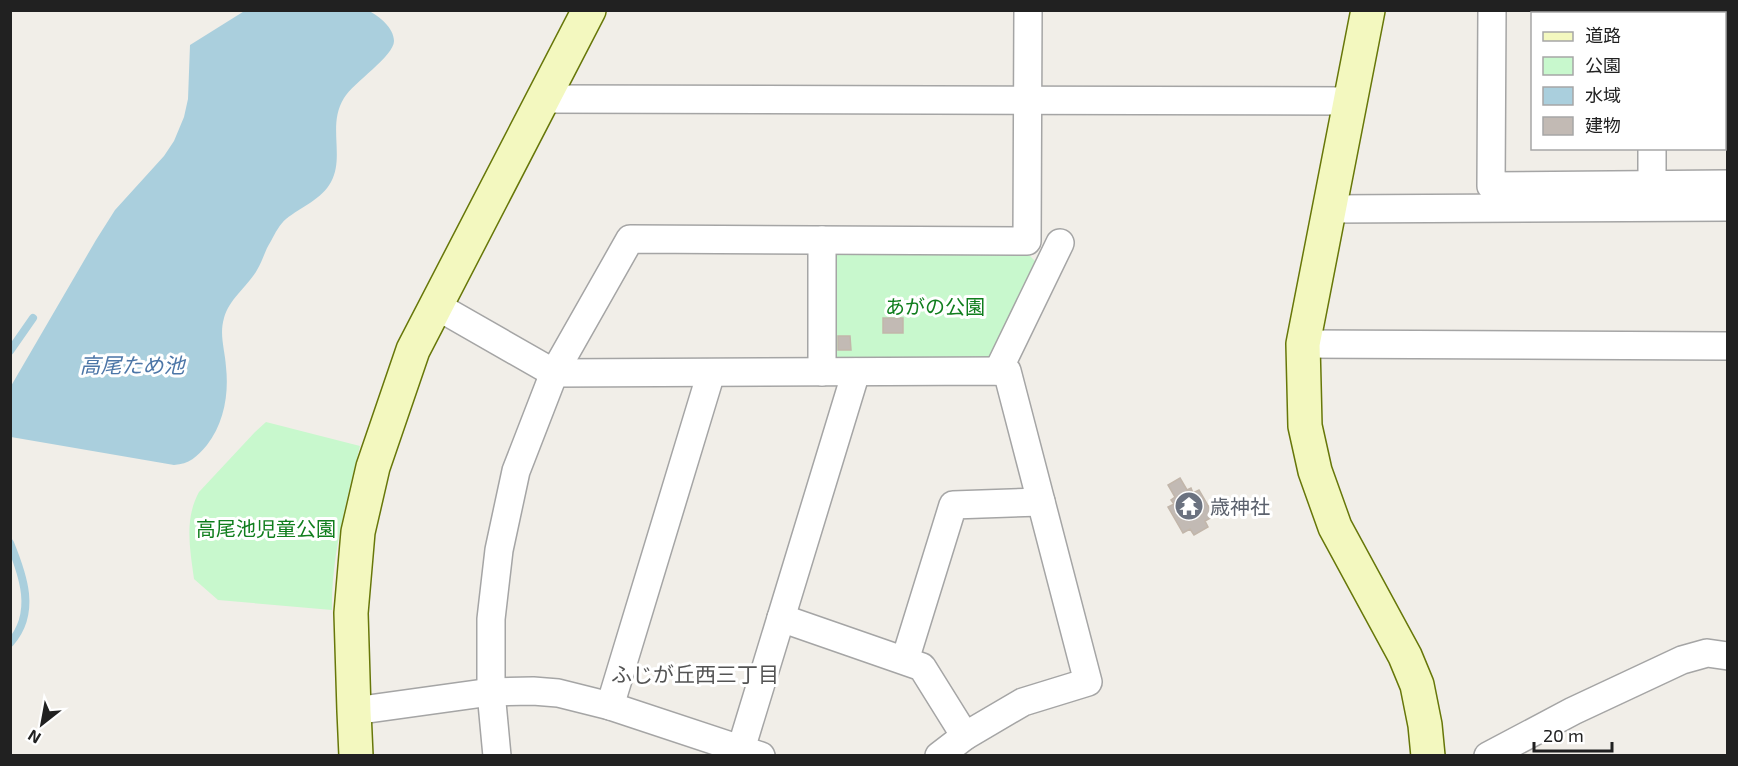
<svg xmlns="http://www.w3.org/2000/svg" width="1738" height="766" viewBox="0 0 1738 766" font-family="'Exo 2','Noto Sans JP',sans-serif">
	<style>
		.park { fill: #c8f8cd }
		.water { fill: #aacfdd }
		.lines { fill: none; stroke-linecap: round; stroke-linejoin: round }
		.stream { stroke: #aacfdd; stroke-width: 8 }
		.building { fill: #c2bab4; stroke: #c2b6aa; stroke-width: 1.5 }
		.street-casing { stroke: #a5a5a5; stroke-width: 30 }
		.secondary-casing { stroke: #677709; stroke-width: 36 }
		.street { stroke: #fff; stroke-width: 27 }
		.secondary { stroke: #f3f8bf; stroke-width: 33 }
		.labels { text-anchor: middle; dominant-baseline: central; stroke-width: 6; stroke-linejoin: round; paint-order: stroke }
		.park-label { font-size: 20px; fill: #107e1d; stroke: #fff }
		.worship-label { font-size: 20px; fill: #5b616d; stroke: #fff; text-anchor: start }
		.water-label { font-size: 21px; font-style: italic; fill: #4c76a7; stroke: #fff }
		.neighbourhood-label { font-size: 21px; fill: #545454; stroke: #fff }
	</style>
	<rect width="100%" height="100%" fill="#f1eee8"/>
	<g class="park">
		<polygon points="1025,251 1039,265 992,360 830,361 830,252"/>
		<path d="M266 422 360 446C347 498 331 556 332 610L218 600 194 579C190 549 184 519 199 492L255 432Z"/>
	</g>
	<path class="water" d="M246 10 369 11C379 16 394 28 394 41 394 56 354 82 344 98 327 125 345 156 331 182 322 199 301 207 286 219 280 224 275 233 271 241 265 250 263 260 257 270 248 286 229 299 224 318 219 335 225 350 226 367 229 394 224 423 207 445 197 457 189 464 174 465L11 437V386L96 240 115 210 164 156 174 141 184 117 188 99 190 45Z"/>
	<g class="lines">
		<g class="stream">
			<polyline points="10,351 33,318"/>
			<path d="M10 543C23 575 37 613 10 643"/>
		</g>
	</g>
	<g class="building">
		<rect x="883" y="318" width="20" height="15"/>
		<polygon points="838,336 850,336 851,350 838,350"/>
		<polygon points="1180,478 1187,490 1191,488 1193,493 1199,490 1214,516 1205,521 1208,527 1194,535 1190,529 1183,533 1168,507 1174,504 1171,500 1175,497 1168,485"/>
	</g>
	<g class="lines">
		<g class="street-casing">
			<g id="street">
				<polyline points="1492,10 1491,186 1728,184"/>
				<polyline points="1654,14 1654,10"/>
				<polyline points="543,99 1350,101"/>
				<polyline points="1652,185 1652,148"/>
				<polyline points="1330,209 1728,207"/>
				<polyline points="435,305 554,373 1007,371 1088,682 1023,702 965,736 939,756"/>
				<polyline points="1303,344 1728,346"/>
				<polyline points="998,371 1060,243"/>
				<polyline points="822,372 822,240"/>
				<polyline points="781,618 922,667 965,736"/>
				<polyline points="905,660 953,505 1041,502"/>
				<polyline points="610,706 711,373"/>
				<polyline points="354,711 491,692 533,691 558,693 610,706 761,756"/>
				<polyline points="741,749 856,372"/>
				<polyline points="497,756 491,692 491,619 499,550 516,471 554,373 630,239 1027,241 1028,10"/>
				<polyline points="1488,756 1573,711 1682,660 1707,653 1728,656"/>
			</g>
		</g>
		<g class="secondary-casing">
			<g id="secondary">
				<polyline points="1368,10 1303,344 1305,426 1315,471 1335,527 1405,656 1417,685 1425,725 1428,756"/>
				<polyline points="356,756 354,711 351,613 358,532 373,467 413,350 589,10"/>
			</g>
		</g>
		<use href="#street" class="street"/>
		<use href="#secondary" class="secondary"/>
	</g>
	<defs>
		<g id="temple-disc" transform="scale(1.5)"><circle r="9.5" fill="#6b7280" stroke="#fff"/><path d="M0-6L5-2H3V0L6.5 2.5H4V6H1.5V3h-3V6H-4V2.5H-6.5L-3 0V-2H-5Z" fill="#fff"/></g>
	</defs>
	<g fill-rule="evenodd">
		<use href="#temple-disc" x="1189" y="506"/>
	</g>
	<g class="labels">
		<g class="park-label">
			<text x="935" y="306">あがの公園</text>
			<text x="266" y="528">高尾池児童公園</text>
		</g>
		<g class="worship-label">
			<text x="1210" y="506">歳神社</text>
		</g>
		<g class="water-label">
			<text x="132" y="364">高尾ため池</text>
		</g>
		<g class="neighbourhood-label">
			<text x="695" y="673">ふじが丘西三丁目</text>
		</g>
	</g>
	<rect width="1738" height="766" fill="none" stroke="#212121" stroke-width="24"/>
	<rect x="1531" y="12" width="195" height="138" fill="#ffffff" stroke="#a6a6a6" stroke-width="1.5"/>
	<rect x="1543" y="32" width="30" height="9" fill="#f3f8bf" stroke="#a6a6a6" stroke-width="1.5"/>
	<text x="1585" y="42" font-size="18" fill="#212121">道路</text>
	<rect x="1543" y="57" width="30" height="18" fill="#c8f8cd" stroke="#a6a6a6" stroke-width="1.5"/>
	<text x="1585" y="72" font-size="18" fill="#212121">公園</text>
	<rect x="1543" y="87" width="30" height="18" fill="#aacfdd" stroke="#a6a6a6" stroke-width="1.5"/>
	<text x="1585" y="102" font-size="18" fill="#212121">水域</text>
	<rect x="1543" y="117" width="30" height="18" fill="#c2bab4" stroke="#a6a6a6" stroke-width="1.5"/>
	<text x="1585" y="132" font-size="18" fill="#212121">建物</text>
	<g transform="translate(42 724) rotate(211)" stroke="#ffffff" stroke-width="4.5" paint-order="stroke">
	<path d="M0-4.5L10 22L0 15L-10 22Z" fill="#212121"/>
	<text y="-9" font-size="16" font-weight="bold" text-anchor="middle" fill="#212121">N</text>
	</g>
	<path d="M1534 742v9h78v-9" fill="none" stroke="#212121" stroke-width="3"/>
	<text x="1543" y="742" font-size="18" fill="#212121" stroke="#ffffff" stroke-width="4.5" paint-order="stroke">20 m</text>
</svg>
